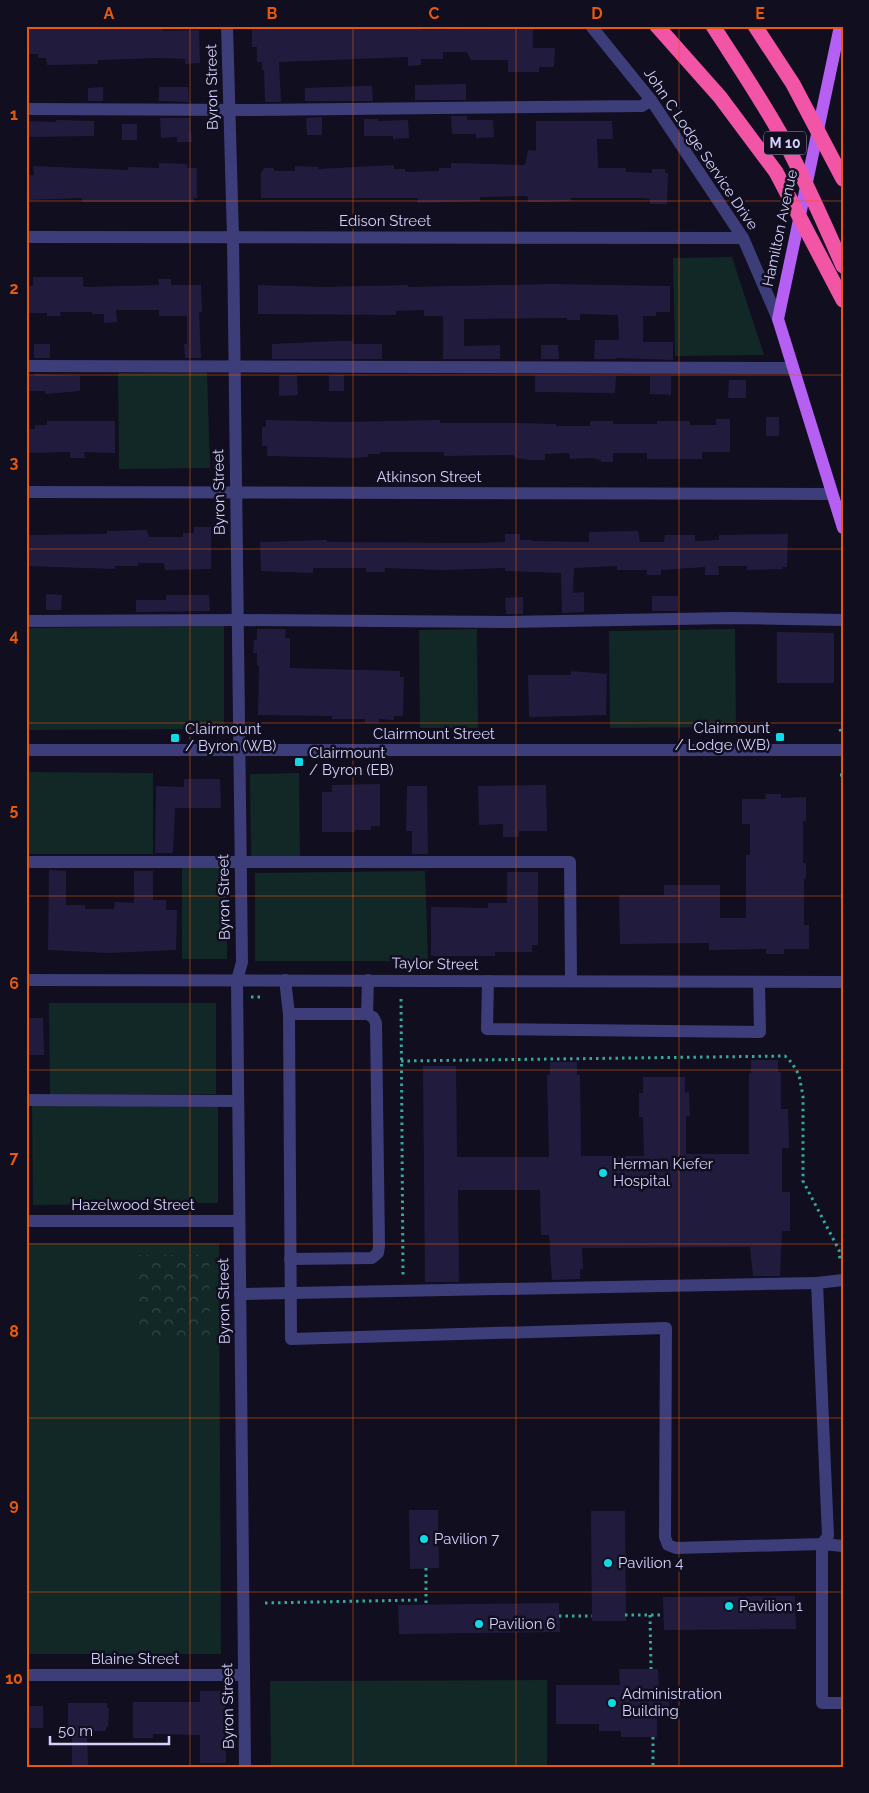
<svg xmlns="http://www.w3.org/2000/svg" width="869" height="1793" viewBox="0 0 869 1793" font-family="Raleway,sans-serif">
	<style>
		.grass { fill: #122827 }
		.park { fill: url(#park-crowns) }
		.building { fill: #211c3e }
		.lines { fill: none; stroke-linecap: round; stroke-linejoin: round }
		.path { stroke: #37a89d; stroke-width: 3; stroke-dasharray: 2.5 4; stroke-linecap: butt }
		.minor { stroke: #3d3d7a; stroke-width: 12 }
		.major { stroke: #b65ff3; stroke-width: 12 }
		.highway { stroke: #f254a6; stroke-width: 15 }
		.grid { fill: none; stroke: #e8590c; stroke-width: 1; stroke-opacity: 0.55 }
		.poi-dot { fill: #11d9e6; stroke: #100e1f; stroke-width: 2 }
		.labels { text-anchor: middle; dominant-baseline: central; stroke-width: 5; stroke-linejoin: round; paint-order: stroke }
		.shield { fill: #100e1f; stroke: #9896b9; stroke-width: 1 }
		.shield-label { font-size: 14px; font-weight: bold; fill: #d3d0fb }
		.street-label { font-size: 15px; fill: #d3d0fb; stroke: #100e1f }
		.poi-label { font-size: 15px; fill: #d3d0fb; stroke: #100e1f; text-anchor: start }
		.neatline { fill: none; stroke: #e8590c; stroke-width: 2 }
		.grid-label { font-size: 16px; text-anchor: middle; font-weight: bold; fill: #e8590c }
	</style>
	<defs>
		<pattern id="park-crowns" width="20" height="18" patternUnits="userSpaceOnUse" patternTransform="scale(1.25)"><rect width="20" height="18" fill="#122827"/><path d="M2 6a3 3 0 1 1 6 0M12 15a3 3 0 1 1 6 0" fill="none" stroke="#344647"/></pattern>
	</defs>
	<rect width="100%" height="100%" fill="#100e1f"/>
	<g class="grass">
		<polygon points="732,257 764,355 675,356 673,258"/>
		<polygon points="207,372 210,468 119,469 118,373"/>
		<polygon points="224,626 224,729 26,730 26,628"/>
		<polygon points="477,629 478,728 420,728 419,630"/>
		<polygon points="735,629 736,727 610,728 609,631"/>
		<polygon points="26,772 153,773 153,854 26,854"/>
		<polygon points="299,773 300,856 251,856 250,774"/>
		<polygon points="227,866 227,959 182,959 182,867"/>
		<polygon points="425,871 428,961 255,961 255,873"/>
		<polygon points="49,1003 216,1003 216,1094 50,1095"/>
		<polygon points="32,1103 218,1104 218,1203 33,1205"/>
		<polygon points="26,1243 219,1243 221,1654 26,1654"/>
		<polygon points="547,1680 547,1767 271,1767 270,1681"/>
	</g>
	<polygon class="park" points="136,1255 209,1255 210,1340 137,1340"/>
	<g class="building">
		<polygon points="52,26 117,29 116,26 162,26 163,31 199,30 200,63 185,64 185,59 157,58 98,60 98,64 47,65 46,58 38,58 38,54 26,54 26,29 52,29"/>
		<polygon points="371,26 408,26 408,29 421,29 421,30 533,29 533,48 555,48 554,67 539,67 539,72 508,72 508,60 471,60 467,52 443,52 443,59 421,59 421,65 408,66 408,57 279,62 281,102 265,102 264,70 262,70 262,62 257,62 257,47 252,47 252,29 371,29"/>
		<polygon points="466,84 466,100 415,100 415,85"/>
		<polygon points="364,86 372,86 373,101 305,101 305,88"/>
		<polygon points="103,87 103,101 88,101 88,88"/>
		<polygon points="159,87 188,87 189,102 159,101"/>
		<polygon points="451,116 467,116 467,120 493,120 494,137 476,138 476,134 452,134"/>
		<polygon points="322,117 322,135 307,135 306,118"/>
		<polygon points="160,118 190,118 192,142 177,142 177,137 161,138"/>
		<polygon points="364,119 378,119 378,121 408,120 409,138 393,139 393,136 364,136"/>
		<polygon points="56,120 94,121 94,136 26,137 26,121 56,122"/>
		<polygon points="536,121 612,121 613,139 597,139 598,168 626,168 626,172 652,173 652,169 665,169 665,173 668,173 667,204 650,204 650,199 642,198 571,198 571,201 542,202 528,202 528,197 525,196 480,197 480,201 452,202 418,203 418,198 261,198 261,173 264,168 273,168 275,171 295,171 295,166 318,167 318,169 394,165 394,169 405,169 405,172 439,171 439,168 451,168 451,163 525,165 528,150 536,151"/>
		<rect x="122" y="124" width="15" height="16"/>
		<polygon points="159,163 187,164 187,168 197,168 197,198 194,198 194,202 82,202 82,198 26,200 26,175 34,175 33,166 128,170 128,167 159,168"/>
		<polygon points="33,277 83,277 83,286 88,287 159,285 158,279 171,279 171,285 201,285 202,312 199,312 201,358 185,358 184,344 187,344 187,316 159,316 159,310 116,310 117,322 104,323 104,314 92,314 92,312 60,312 61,316 47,316 47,313 26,313 26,286 33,286"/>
		<polygon points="551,284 670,286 670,312 656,312 656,316 643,316 643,342 673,342 673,360 616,358 616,359 594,359 595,340 619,340 618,315 580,314 580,320 567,320 567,318 464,319 464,346 500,345 500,359 443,359 443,316 424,316 424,310 396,311 396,315 258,314 258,285 324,287 408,285 408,287"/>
		<polygon points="336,341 353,341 353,344 382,344 382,359 272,359 272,344"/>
		<rect x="34" y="344" width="16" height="14"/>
		<polygon points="541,345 558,345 559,359 541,359"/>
		<polygon points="35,374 80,376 80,391 45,394 45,391 26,391 26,376 35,376"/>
		<polygon points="279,375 297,375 298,395 279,396"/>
		<rect x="329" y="375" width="15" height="16"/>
		<polygon points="535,375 616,376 615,393 535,392"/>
		<polygon points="650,376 671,376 671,395 650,394"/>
		<polygon points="729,380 746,380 746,398 728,398"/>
		<rect x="766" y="417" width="13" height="19"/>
		<polygon points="716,419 730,419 730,452 702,452 702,459 647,459 647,453 613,453 613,462 601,462 601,460 592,458 570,459 569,453 545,454 545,460 531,460 515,458 514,455 444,456 444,452 380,452 380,454 368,454 368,457 355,458 267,456 267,446 262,446 262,427 266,427 266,420 344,422 440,420 440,423 514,423 556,424 556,426 590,426 590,421 613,421 613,424 657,424 657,421 690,421 690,425 716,425"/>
		<polygon points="47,421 115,421 115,453 84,452 85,458 70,458 70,452 26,453 26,429 35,429 35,425 47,425"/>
		<polygon points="194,527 211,527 211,569 165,570 164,563 138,563 138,566 115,566 115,569 26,566 26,535 107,534 107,531 147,530 149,537 183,537 183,533 194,533"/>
		<polygon points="638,531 640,542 664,542 665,535 695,535 695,541 719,540 719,535 788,534 787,567 782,567 782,569 747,570 747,566 718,566 719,575 705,575 705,567 661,570 661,575 647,575 647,570 617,570 617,566 574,568 573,593 584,592 584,612 562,613 561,573 505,571 505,568 442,570 385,568 385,572 366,572 366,568 313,568 313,573 261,571 260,542 327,540 327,542 475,543 505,542 505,534 520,534 520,540 532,540 532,541 589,542 589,532"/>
		<polygon points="46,594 62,595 61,610 46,610"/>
		<polygon points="166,595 209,595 210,611 136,612 136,600 166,600"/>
		<rect x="652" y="596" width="26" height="15"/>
		<polygon points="523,597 523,614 506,614 505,598"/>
		<polygon points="257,629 286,629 285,638 290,638 290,668 400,671 400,677 404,677 403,716 394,716 394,720 379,719 379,723 365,723 365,719 332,719 332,716 258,715 259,666 257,665 257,653 253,653 254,640 257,640"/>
		<polygon points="777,632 834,633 834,683 777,683"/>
		<polygon points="571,671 607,674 606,715 529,717 528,675 571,675"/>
		<polygon points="184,779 220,779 221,808 175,808 173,853 155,853 156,786 184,787"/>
		<polygon points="380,784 380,826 371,826 371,830 355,830 355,832 322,832 322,792 332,792 332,785"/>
		<polygon points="546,785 547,831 519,831 519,837 503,837 503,824 479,825 478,786"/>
		<polygon points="407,786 427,786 428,854 412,854 412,831 406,831"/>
		<polygon points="765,794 781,794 781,798 806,797 806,821 803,821 803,863 806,863 806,879 804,879 804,925 809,925 809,949 784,949 784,954 766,954 766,949 709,950 709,943 620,944 619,895 664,895 664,885 720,885 720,918 746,918 746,855 750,855 750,824 742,824 742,799 766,799"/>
		<polygon points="49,870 66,871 66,905 85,905 85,909 114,909 115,902 134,903 134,871 153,871 153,900 166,900 166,910 177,910 176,950 108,953 48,950"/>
		<polygon points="507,872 538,872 538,945 532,945 532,952 495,952 495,956 431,956 431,907 488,908 488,903 507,903"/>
		<polygon points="26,1018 43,1018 44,1055 26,1055"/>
		<polygon points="751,1060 778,1060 778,1072 781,1072 781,1109 788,1109 789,1148 782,1148 782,1192 790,1192 790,1231 782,1231 780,1276 753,1276 750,1247 582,1248 583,1269 580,1269 580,1279 552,1280 549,1235 541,1235 540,1190 458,1190 459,1282 425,1282 423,1066 456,1066 457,1157 549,1157 547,1075 550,1075 550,1062 577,1062 577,1075 580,1075 581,1156 644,1156 643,1117 639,1117 639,1093 643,1093 643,1077 685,1077 685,1093 689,1092 690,1116 686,1116 686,1154 749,1154 749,1073 751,1073"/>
		<polygon points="409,1510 438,1510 439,1568 410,1569"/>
		<polygon points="591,1511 625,1511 626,1621 592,1621"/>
		<polygon points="795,1596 796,1629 664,1630 663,1597"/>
		<polygon points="559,1603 560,1632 399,1634 398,1605"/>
		<polygon points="619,1669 658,1669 659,1690 669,1690 669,1717 657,1717 657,1737 621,1737 621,1731 599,1731 599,1724 556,1724 556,1685 620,1685"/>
		<polygon points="200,1691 225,1691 226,1763 200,1763 200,1735 153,1734 153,1738 133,1738 133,1702 200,1702"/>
		<polygon points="68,1703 107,1703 107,1708 109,1708 108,1727 106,1727 106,1731 87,1731 88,1766 72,1766 72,1730 68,1730"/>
		<rect x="26" y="1706" width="17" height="22"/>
	</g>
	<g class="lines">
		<g class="path">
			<polyline points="840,729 841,732"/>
			<polyline points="840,775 843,775"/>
			<polyline points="251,997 260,997"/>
			<polyline points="401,999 403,1278"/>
			<polyline points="401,1061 785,1056 792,1063 799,1075 803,1096 803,1181 839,1250 840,1260 843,1260"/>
			<polyline points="426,1568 426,1605"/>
			<polyline points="265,1603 419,1600"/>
			<polyline points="625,1615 663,1615"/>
			<polyline points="650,1615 651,1669"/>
			<polyline points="559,1616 592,1616"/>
			<polyline points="653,1737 653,1767"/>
		</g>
		<g class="minor">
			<polyline points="227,26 233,237 242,962 237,980 245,1767"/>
			<polyline points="591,26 651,100 743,238 778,319"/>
			<polyline points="26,109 249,110 642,106 651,100"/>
			<polyline points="26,237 743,238"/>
			<polyline points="26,366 792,368"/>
			<polyline points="26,492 832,494"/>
			<polyline points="26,621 238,620 508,622 731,618 843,620"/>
			<polyline points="26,750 843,750"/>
			<polyline points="26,862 570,862 571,981"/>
			<polyline points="26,980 843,982"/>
			<polyline points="285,980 289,1014 291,1339 666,1328 665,1537 668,1545 676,1548 822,1544 828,1536 817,1283 843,1280"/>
			<polyline points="488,981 487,1029 760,1032 759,982"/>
			<polyline points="289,1014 367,1014 373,1017 376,1023 379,1246 378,1253 372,1258 290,1259"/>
			<polyline points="367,1014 368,980"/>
			<polyline points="26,1100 238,1101"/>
			<polyline points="26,1221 239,1221"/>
			<polyline points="240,1294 817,1283"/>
			<polyline points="843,1546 822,1544 822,1703 843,1703"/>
			<polyline points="26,1675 244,1675"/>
		</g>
		<polyline class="major" points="840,26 778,319 843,528"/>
		<g class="highway">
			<polyline points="657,26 720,97 776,172 843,300"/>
			<path d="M713 26C738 65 764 103 786 144 807 184 825 225 843 266"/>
			<polyline points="755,26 793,84 843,179"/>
		</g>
	</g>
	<path class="grid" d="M190 26V1767M353 26V1767M516 26V1767M679 26V1767M26 201H843M26 375H843M26 549H843M26 723H843M26 896H843M26 1070H843M26 1244H843M26 1418H843M26 1592H843"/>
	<g class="poi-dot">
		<rect x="775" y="732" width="10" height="10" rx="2.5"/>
		<rect x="170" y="733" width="10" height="10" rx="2.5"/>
		<rect x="294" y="757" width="10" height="10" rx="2.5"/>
		<circle cx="603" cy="1173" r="5"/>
		<circle cx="424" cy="1539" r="5"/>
		<circle cx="608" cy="1563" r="5"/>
		<circle cx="729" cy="1606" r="5"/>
		<circle cx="479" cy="1624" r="5"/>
		<circle cx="612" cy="1703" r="5"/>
	</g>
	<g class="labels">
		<rect class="shield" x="764" y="131.5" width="42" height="23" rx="4"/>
		<g class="shield-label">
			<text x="785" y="143">M 10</text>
		</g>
		<g class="street-label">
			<text transform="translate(212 87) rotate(-91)">Byron Street</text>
			<text transform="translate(701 149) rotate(56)">John C Lodge Service Drive</text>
			<text x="385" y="221">Edison Street</text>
			<text transform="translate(780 228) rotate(-78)">Hamilton Avenue</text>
			<text x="429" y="477">Atkinson Street</text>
			<text transform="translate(219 492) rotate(-91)">Byron Street</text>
			<text x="434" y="734">Clairmount Street</text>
			<text transform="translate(224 897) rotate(-91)">Byron Street</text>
			<text transform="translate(435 964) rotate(1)">Taylor Street</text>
			<text x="133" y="1205">Hazelwood Street</text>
			<text transform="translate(224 1301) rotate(-91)">Byron Street</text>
			<text x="135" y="1659">Blaine Street</text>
			<text transform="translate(228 1706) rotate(-91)">Byron Street</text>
		</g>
		<g class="poi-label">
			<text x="770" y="728" text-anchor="end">Clairmount<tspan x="770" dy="17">/ Lodge (WB)</tspan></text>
			<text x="185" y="729">Clairmount<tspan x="185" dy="17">/ Byron (WB)</tspan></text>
			<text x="309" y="753">Clairmount<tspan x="309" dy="17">/ Byron (EB)</tspan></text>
			<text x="613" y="1164">Herman Kiefer<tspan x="613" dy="17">Hospital</tspan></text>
			<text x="434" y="1539">Pavilion 7</text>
			<text x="618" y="1563">Pavilion 4</text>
			<text x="739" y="1606">Pavilion 1</text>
			<text x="489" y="1624">Pavilion 6</text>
			<text x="622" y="1694">Administration<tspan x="622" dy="17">Building</tspan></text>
		</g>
	</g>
	<rect width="869" height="1793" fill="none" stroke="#100e1f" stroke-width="55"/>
	<path d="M50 1736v8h119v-8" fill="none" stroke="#d3d0fb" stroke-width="2.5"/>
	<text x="58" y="1736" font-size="15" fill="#d3d0fb" stroke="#100e1f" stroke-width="4" paint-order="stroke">50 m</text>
	<rect x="28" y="28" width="814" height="1738" class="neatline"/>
	<g class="grid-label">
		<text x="109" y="19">A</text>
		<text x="272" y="19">B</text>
		<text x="434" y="19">C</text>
		<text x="597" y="19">D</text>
		<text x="760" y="19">E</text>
		<text x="14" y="120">1</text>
		<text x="14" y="294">2</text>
		<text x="14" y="468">3</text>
		<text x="14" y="641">4</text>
		<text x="14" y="815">5</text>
		<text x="14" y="989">6</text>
		<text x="14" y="1163">7</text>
		<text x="14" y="1337">8</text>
		<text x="14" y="1510">9</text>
		<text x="14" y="1684">10</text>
	</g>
</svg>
